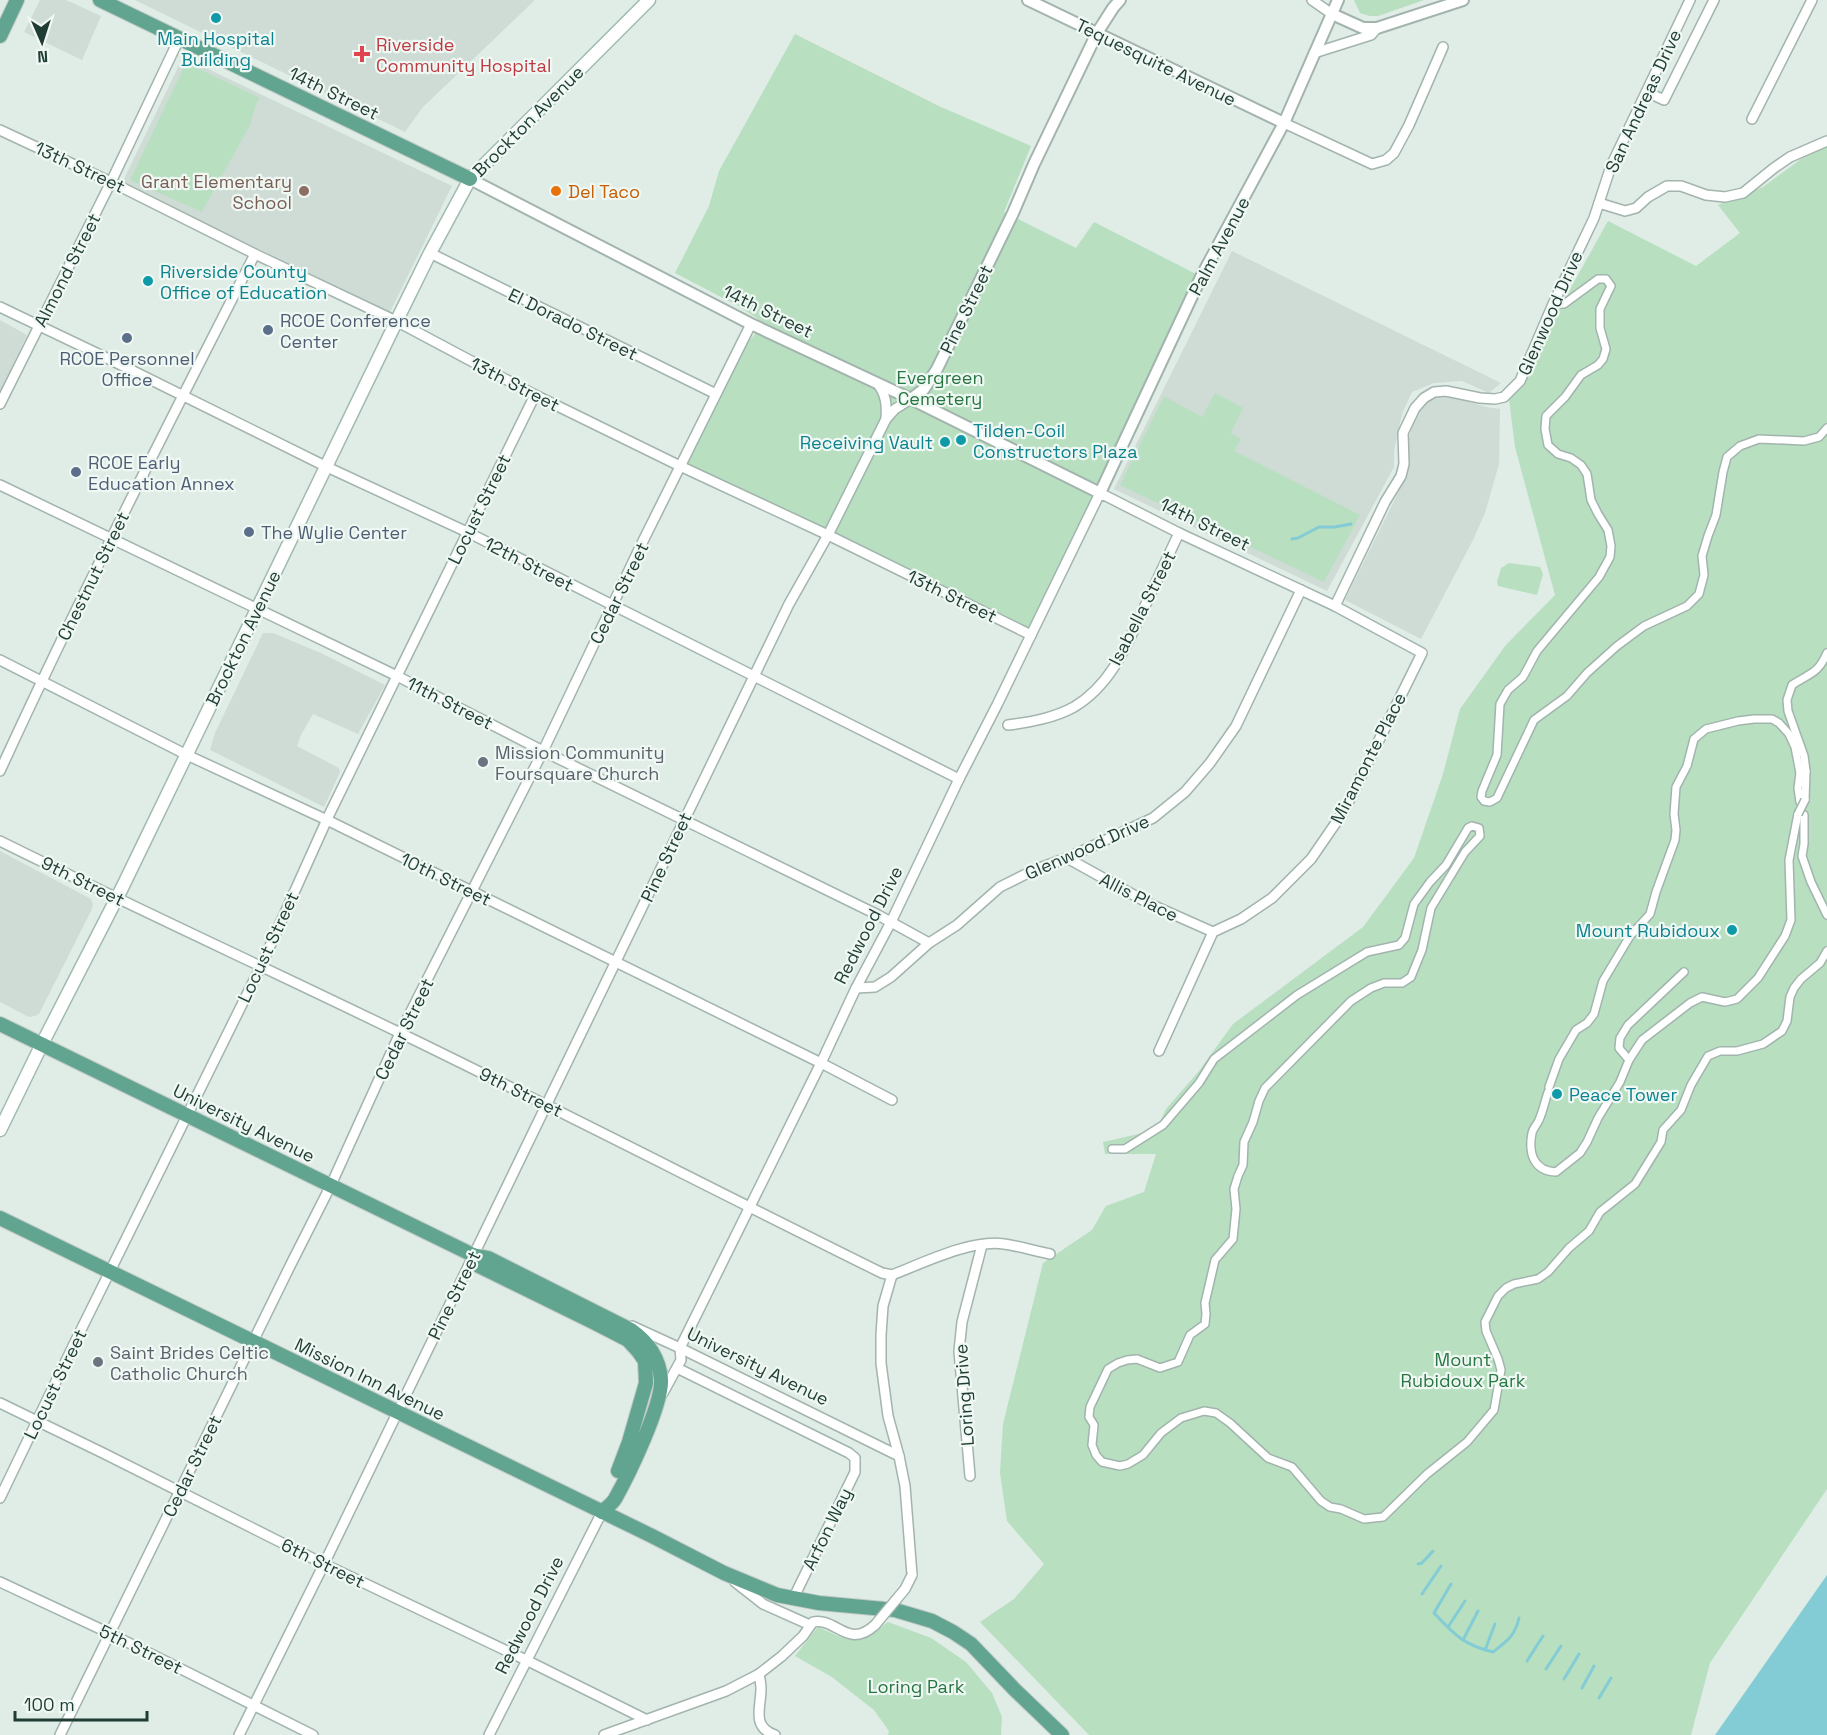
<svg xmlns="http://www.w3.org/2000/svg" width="1827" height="1735" viewBox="0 0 1827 1735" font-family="'Space Grotesk',sans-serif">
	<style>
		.built { fill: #cedcd5 }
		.green { fill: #b7dfc0 }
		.water { fill: #84ccd5 }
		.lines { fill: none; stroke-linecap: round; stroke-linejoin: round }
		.stream { stroke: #84ccd5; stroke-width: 3 }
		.pedestrian-casing { stroke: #a2b4ad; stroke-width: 10 }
		.minor-casing { stroke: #a2b4ad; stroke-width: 12 }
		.tertiary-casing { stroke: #a2b4ad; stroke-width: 14 }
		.secondary-casing { stroke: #a0bbb0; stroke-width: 15 }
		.primary-casing { stroke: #c0c9c6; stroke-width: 16 }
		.pedestrian { stroke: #fff; stroke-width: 7 }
		.minor { stroke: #fff; stroke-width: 9 }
		.tertiary { stroke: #fff; stroke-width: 10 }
		.secondary { stroke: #fff; stroke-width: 12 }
		.primary { stroke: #61a490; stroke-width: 14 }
		.pedestrian-bridge-casing { stroke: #a2b4ad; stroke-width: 10; stroke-linecap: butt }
		.minor-bridge-casing { stroke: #a2b4ad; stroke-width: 12; stroke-linecap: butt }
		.pedestrian-bridge { stroke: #fff; stroke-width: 7 }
		.minor-bridge { stroke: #fff; stroke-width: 9 }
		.culture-dot { fill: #0f9aa8; stroke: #f0f8f4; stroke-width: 2 }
		.health-dot { fill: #e0444e; stroke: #f0f8f4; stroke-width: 2 }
		.education-dot { fill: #8d6e63; stroke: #f0f8f4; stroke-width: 2 }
		.food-dot { fill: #e8710a; stroke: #f0f8f4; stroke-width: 2 }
		.service-dot { fill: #5c6f8a; stroke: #f0f8f4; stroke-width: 2 }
		.worship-dot { fill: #6b7280; stroke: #f0f8f4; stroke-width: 2 }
		.labels { text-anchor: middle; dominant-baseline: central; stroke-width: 4.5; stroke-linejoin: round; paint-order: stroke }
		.culture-label { font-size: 18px; fill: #0d838f; stroke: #f0f8f4; text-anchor: start }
		.health-label { font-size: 18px; fill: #be3a42; stroke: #f0f8f4; text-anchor: start }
		.street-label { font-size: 18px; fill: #1f3d34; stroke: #f0f8f4 }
		.education-label { font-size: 18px; fill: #785e54; stroke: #f0f8f4; text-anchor: end }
		.food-label { font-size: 18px; fill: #c56008; stroke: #f0f8f4; text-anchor: start }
		.service-label { font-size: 18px; fill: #4e5e75; stroke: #f0f8f4; text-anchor: start }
		.park-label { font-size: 18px; fill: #277642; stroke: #f0f8f4 }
		.worship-label { font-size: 18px; fill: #5b616d; stroke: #f0f8f4; text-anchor: start }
	</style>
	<rect width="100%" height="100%" fill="#e0ece6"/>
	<g class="built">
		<polygon points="40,0 66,0 101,16 82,60 24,32"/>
		<polygon points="135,0 535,0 423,107 405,132"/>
		<polygon points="183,57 452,186 390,312 122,183"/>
		<polygon points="1232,251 1501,383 1489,393 1462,381 1434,383 1412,392 1402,414 1394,451 1394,467 1327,591 1114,489"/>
		<polygon points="0,320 27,335 0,392"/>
		<polygon points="1446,395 1486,407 1500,409 1499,464 1485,513 1473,540 1421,639 1345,600 1404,481 1409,464 1408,442 1414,418 1421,405 1430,398"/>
		<polygon points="263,633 273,633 323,654 385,685 358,734 313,714 301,735 297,746 339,768 340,772 324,807 210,750 215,733"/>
		<polygon points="0,851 91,899 93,904 92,909 39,1014 35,1016 29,1017 0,1002"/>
	</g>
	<g class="green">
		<polygon points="1354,0 1424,0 1378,16 1370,16 1360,13"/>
		<polygon points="795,34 941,107 1031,146 1004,212 1076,248 1094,222 1198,275 1029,639 681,467 744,347 764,323 740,307 675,273 709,206 719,171"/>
		<polygon points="186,63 260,98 256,104 250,125 202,212 130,180"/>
		<polygon points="1827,146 1827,1489 1710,1663 1691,1735 1089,1735 980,1622 1014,1599 1044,1564 1007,1521 1000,1473 1003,1424 1043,1263 1092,1230 1106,1206 1144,1192 1156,1154 1105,1154 1103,1142 1147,1132 1160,1122 1166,1109 1199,1071 1233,1024 1363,927 1414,858 1443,774 1460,709 1505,646 1555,595 1515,447 1509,399 1608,221 1696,266 1740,233 1718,205 1763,187 1801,159"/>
		<polygon points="1215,393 1243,408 1231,433 1241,439 1234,451 1360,515 1324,582 1120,485 1164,396 1202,417"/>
		<polygon points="1509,563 1540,567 1543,574 1537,595 1498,586 1497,582 1501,568"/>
		<polygon points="888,1622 931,1638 966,1662 992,1693 1002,1717 1001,1735 888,1735 889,1731 874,1710 851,1692 832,1677 795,1656 818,1627 838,1636 862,1640"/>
	</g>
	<polygon class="water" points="1827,1575 1827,1735 1715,1735"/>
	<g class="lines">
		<g class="stream">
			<polyline points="1292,539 1298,538 1319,527 1335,527 1351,524"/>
			<polyline points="1418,1564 1422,1563 1433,1551"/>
			<path d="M1451 1584 1434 1613C1454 1634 1463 1645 1493 1652 1507 1641 1515 1636 1519 1618"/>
			<polyline points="1422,1594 1441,1566"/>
			<polyline points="1448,1627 1465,1601"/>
			<polyline points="1463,1640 1478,1611"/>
			<polyline points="1485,1650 1495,1624"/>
			<polyline points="1527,1661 1543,1636"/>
			<polyline points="1546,1669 1561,1646"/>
			<polyline points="1564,1679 1579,1654"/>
			<polyline points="1582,1688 1594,1666"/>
			<polyline points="1599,1698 1611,1678"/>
		</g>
		<g class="pedestrian-casing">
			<g id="pedestrian">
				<polyline points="1553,304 1564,304 1598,279 1606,279 1611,286 1600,309 1600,328 1606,349 1603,359 1598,365 1581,375 1565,397 1546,416 1545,429 1548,445 1558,454 1571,458 1581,465 1587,474 1591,500 1598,514 1608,530 1611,546 1610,557 1599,577 1537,651 1523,677 1508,690 1500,704 1497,755 1482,791 1481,797 1484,801 1490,802 1497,798 1534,720 1567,696 1587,673 1617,646 1644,626 1687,606 1699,594 1704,575 1702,556 1708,536 1716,515 1723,472 1727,457 1740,446 1759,439 1804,441 1819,437 1827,428"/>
				<polyline points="1800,773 1798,788 1800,802"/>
				<path d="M1805 800 1806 771 1804 756 1788 711 1787 700 1792 685C1810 673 1818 674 1827 653"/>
				<polyline points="1804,815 1804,844 1802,856 1811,882 1827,915"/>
				<polyline points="1629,1060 1619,1048 1620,1038 1628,1025 1684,972"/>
				<polyline points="1549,1087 1559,1059 1576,1030 1587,1023 1594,1014 1603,981 1630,936 1650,914 1656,892 1675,840 1676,830 1674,814 1676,787 1687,766 1694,739 1706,729 1738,721 1754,719 1772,719 1779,723 1789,734 1795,747 1800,773 1806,771"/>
				<path d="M1548 1092C1545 1101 1543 1111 1539 1120 1537 1125 1533 1128 1532 1133 1528 1154 1534 1171 1556 1172L1580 1153 1587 1142 1598 1118 1620 1082 1629 1060 1642 1040 1690 1003 1702 997 1725 1002 1737 999 1758 978 1785 936 1791 920 1789 860 1798 814"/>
				<polyline points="1112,1149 1125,1149 1163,1125 1199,1083 1214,1059 1297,995 1367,952 1399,945 1405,938 1414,904 1430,882 1446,865 1468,828 1472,826 1479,828 1480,836 1465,852 1431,908 1422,950 1411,977 1402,983 1384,983 1371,988 1351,1001 1265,1088 1259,1101 1253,1122 1244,1142 1243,1165 1238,1176 1234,1189 1236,1209 1233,1239 1215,1260 1205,1303 1206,1314 1205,1324 1190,1335 1178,1362 1160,1368 1137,1359 1127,1360 1118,1363 1108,1369 1090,1407 1089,1417 1094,1425 1092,1445 1096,1455 1102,1462 1120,1466 1128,1464 1143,1455 1161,1433 1181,1418 1204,1411 1216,1413 1230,1423 1268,1458 1292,1467 1321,1501 1330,1507 1341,1509 1364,1519 1383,1517 1427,1474 1467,1442 1494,1410 1501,1370 1498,1359 1486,1331 1485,1322 1498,1296 1506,1288 1514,1284 1538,1279 1548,1272 1569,1248 1589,1231 1600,1212 1635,1184 1661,1142 1663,1130 1681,1110 1691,1085 1708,1056 1720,1051 1737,1051 1763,1044 1782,1031 1787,1021 1790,997 1794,988 1801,979 1820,963 1827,951"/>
			</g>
		</g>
		<g class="minor-casing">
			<g id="minor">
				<polyline points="1312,0 1332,14"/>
				<polyline points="1314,53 1371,35 1377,28"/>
				<polyline points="1647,92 1664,100 1714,0"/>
				<polyline points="1752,119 1812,0"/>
				<polyline points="1284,123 1372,164 1386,160 1394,153 1409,125 1443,47"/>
				<polyline points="0,130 111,182 255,254 396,321 535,395 680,466 828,535 1031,635"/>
				<polyline points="1599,203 1625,211 1636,208 1648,197 1667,186 1681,186 1706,195 1725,197 1743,193 1774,168 1790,157 1827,141"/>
				<polyline points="430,253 716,394"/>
				<polyline points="0,307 113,361 327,467 467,532 959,779"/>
				<path d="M877 383C886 394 887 405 886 419"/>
				<polyline points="0,404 111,182 179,39"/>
				<polyline points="0,485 397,676 543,751 878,915 929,943"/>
				<polyline points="1335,606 1385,502 1401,476 1404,464 1403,433 1415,408 1424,398 1434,392 1446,391 1480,398 1495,399 1504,397 1520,381 1553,304 1594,218 1611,166 1690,0"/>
				<polyline points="0,660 187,755 327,820 821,1063 892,1100"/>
				<path d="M1008 725C1031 722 1054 718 1074 707 1111 685 1127 645 1144 608 1156 583 1167 558 1179 533"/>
				<path d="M0 771C80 596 168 425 255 254"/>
				<path d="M0 841C131 906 264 967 396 1031 559 1110 720 1193 882 1273L892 1275C923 1263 971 1239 1004 1244 1019 1246 1034 1251 1050 1254"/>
				<polyline points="1067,858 1150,904 1213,932"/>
				<polyline points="856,988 875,987 891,977 929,943 957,925 1000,887 1034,870 1067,858 1153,818 1185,792 1210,763 1236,726 1301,590"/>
				<polyline points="892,1275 883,1306 881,1335 881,1363 888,1416 899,1456 905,1486 912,1575"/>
				<polyline points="632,1326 680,1348 899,1456"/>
				<polyline points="677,1368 849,1453 855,1458 855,1472 793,1599"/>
				<polyline points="663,1393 681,1360 680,1348 821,1063 856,988 891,922 959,779 997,705 1100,493 1179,533 1335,606 1422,653 1344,811 1311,859 1272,898 1241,919 1213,932 1159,1051"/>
				<polyline points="0,1403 105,1454 324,1564 526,1660 647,1720"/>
				<polyline points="970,1476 959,1351 962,1322 982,1245"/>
				<polyline points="0,1498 73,1346 261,966 329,815 397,676 535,395"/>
				<polyline points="0,1582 109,1633 313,1735"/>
				<polyline points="735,1582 763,1604 810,1625"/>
				<path d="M759 1674C760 1679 761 1684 761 1689 761 1707 751 1727 775 1735"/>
				<polyline points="60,1735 291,1264 331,1185 400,1033 543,751 642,543 751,324"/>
				<polyline points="239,1735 324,1564 789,604 828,535 886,419 895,409 911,399"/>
				<polyline points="489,1735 602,1512"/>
				<path d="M604 1735 726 1691 759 1674 782 1656 803 1636 813 1622C836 1617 848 1650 875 1625"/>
			</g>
		</g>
		<g class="tertiary-casing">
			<g id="tertiary">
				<polyline points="1028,0 1284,123"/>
				<polyline points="1332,14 1363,28 1377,28 1463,0"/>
				<polyline points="470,179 751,324 911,399 1100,493 1201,277 1284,123 1338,0"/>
				<polyline points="911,399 924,389 937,369 1013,213 1034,164 1097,33 1113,8 1120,0"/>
			</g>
		</g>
		<g class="secondary-casing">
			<polyline id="secondary" points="0,1130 42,1044 122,888 400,314 430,253 470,179 649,0"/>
		</g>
		<g class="primary-casing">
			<g id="primary">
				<polyline points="100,0 470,179"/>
				<polyline points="0,36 17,0"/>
				<path d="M0 1024 473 1255 488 1258 631 1330C648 1342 659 1358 661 1379 663 1404 628 1476 615 1499 612 1504 606 1508 602 1512"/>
				<polyline points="0,1218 652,1536 724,1573 777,1595 819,1603 895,1610 932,1621 953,1632 971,1644 1014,1689 1062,1735"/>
				<polyline points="473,1255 479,1266 593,1322 628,1340 638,1351 645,1361 646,1383 629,1442 618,1471"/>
			</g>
		</g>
		<use href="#pedestrian" class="pedestrian"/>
		<use href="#minor" class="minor"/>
		<use href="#tertiary" class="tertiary"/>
		<use href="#secondary" class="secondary"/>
		<use href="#primary" class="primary"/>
		<g class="pedestrian-bridge-casing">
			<polyline id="pedestrian-bridge" points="1798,814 1805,800"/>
		</g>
		<g class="minor-bridge-casing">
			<polyline id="minor-bridge" points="875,1625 905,1589 912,1575"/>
		</g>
		<use href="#pedestrian-bridge" class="pedestrian-bridge"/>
		<use href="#minor-bridge" class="minor-bridge"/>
	</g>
	<g class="culture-dot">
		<circle cx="216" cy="18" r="6"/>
		<circle cx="148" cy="281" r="6"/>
		<circle cx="961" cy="440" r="6"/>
		<circle cx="945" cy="442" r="6"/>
		<circle cx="1732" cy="930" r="6"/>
		<circle cx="1557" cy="1094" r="6"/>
	</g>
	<path class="health-dot" d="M359 45h6v6h6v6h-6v6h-6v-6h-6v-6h6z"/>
	<circle class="education-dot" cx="304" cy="191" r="6"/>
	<circle class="food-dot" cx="556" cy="191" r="6"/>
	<g class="service-dot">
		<circle cx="268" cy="330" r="6"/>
		<circle cx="127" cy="338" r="6"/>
		<circle cx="76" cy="472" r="6"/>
		<circle cx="249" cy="532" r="6"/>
	</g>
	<g class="worship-dot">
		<circle cx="483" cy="762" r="6"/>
		<circle cx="98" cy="1362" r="6"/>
	</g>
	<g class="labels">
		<g class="culture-label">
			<text x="216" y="38" text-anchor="middle">Main Hospital<tspan x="216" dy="21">Building</tspan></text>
			<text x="160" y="271">Riverside County<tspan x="160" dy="21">Office of Education</tspan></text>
			<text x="973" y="430">Tilden-Coil<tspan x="973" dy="21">Constructors Plaza</tspan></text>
			<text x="933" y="442" text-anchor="end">Receiving Vault</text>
			<text x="1720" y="930" text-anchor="end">Mount Rubidoux</text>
			<text x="1569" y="1094">Peace Tower</text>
		</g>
		<g class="health-label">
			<text x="376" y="44">Riverside<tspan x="376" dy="21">Community Hospital</tspan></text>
		</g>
		<g class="street-label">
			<text transform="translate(1156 62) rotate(26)">Tequesquite Avenue</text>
			<text transform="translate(334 93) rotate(26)">14th Street</text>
			<text transform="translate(1643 101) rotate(-65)">San Andreas Drive</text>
			<text transform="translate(528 121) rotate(-45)">Brockton Avenue</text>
			<text transform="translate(80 167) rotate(25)">13th Street</text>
			<text transform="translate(1219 246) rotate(-62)">Palm Avenue</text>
			<text transform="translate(67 270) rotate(-63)">Almond Street</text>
			<text transform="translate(966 309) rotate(-64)">Pine Street</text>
			<text transform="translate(768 311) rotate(26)">14th Street</text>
			<text transform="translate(1550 313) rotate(-66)">Glenwood Drive</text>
			<text transform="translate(573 324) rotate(26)">El Dorado Street</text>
			<text transform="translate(515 384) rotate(27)">13th Street</text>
			<text transform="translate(479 509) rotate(-64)">Locust Street</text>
			<text transform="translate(1205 524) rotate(26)">14th Street</text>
			<text transform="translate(529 564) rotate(27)">12th Street</text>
			<text transform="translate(93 576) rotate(-64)">Chestnut Street</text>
			<text transform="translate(619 593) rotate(-64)">Cedar Street</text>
			<text transform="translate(952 596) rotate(26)">13th Street</text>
			<text transform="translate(1142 608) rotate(-63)">Isabella Street</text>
			<text transform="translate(243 638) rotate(-64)">Brockton Avenue</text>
			<text transform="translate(450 703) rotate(27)">11th Street</text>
			<text transform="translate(1368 758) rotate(-63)">Miramonte Place</text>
			<text transform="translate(1087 847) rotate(-24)">Glenwood Drive</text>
			<text transform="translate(666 857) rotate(-65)">Pine Street</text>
			<text transform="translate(446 879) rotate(26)">10th Street</text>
			<text transform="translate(83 881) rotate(26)">9th Street</text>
			<text transform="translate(1139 897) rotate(27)">Allis Place</text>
			<text transform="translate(868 925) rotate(-63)">Redwood Drive</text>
			<text transform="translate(268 947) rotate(-65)">Locust Street</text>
			<text transform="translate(404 1029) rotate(-64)">Cedar Street</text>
			<text transform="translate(521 1092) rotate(26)">9th Street</text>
			<text transform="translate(244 1123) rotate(26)">University Avenue</text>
			<text transform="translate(454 1295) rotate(-64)">Pine Street</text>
			<text transform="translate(758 1366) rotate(26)">University Avenue</text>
			<text transform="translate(370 1379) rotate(26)">Mission Inn Avenue</text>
			<text transform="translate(55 1384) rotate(-64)">Locust Street</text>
			<text transform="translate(964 1395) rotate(-94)">Loring Drive</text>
			<text transform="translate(192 1466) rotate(-64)">Cedar Street</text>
			<text transform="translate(827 1529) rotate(-64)">Arfon Way</text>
			<text transform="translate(323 1563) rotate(26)">6th Street</text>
			<text transform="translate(529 1615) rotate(-63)">Redwood Drive</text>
			<text transform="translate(141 1649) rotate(26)">5th Street</text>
		</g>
		<g class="education-label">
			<text x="292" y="181">Grant Elementary<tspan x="292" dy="21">School</tspan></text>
		</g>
		<g class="food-label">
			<text x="568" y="191">Del Taco</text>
		</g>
		<g class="service-label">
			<text x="280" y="320">RCOE Conference<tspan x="280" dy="21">Center</tspan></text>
			<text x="127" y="358" text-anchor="middle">RCOE Personnel<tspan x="127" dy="21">Office</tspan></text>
			<text x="88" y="462">RCOE Early<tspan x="88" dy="21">Education Annex</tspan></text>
			<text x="261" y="532">The Wylie Center</text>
		</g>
		<g class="park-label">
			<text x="940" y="377">Evergreen<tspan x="940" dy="21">Cemetery</tspan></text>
			<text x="1463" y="1359">Mount<tspan x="1463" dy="21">Rubidoux Park</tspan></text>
			<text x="916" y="1686">Loring Park</text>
		</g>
		<g class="worship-label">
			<text x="495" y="752">Mission Community<tspan x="495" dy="21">Foursquare Church</tspan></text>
			<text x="110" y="1352">Saint Brides Celtic<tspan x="110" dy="21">Catholic Church</tspan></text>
		</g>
	</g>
	<g transform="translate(42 42) rotate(177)" stroke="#f0f8f4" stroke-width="4.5" paint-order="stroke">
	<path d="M0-4.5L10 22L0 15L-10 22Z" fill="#1f3d34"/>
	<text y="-9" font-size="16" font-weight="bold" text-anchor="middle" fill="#1f3d34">N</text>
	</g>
	<path d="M15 1711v9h132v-9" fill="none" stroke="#1f3d34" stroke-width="3"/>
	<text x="24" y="1711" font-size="18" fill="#1f3d34" stroke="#f0f8f4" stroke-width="4.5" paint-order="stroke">100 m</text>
</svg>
